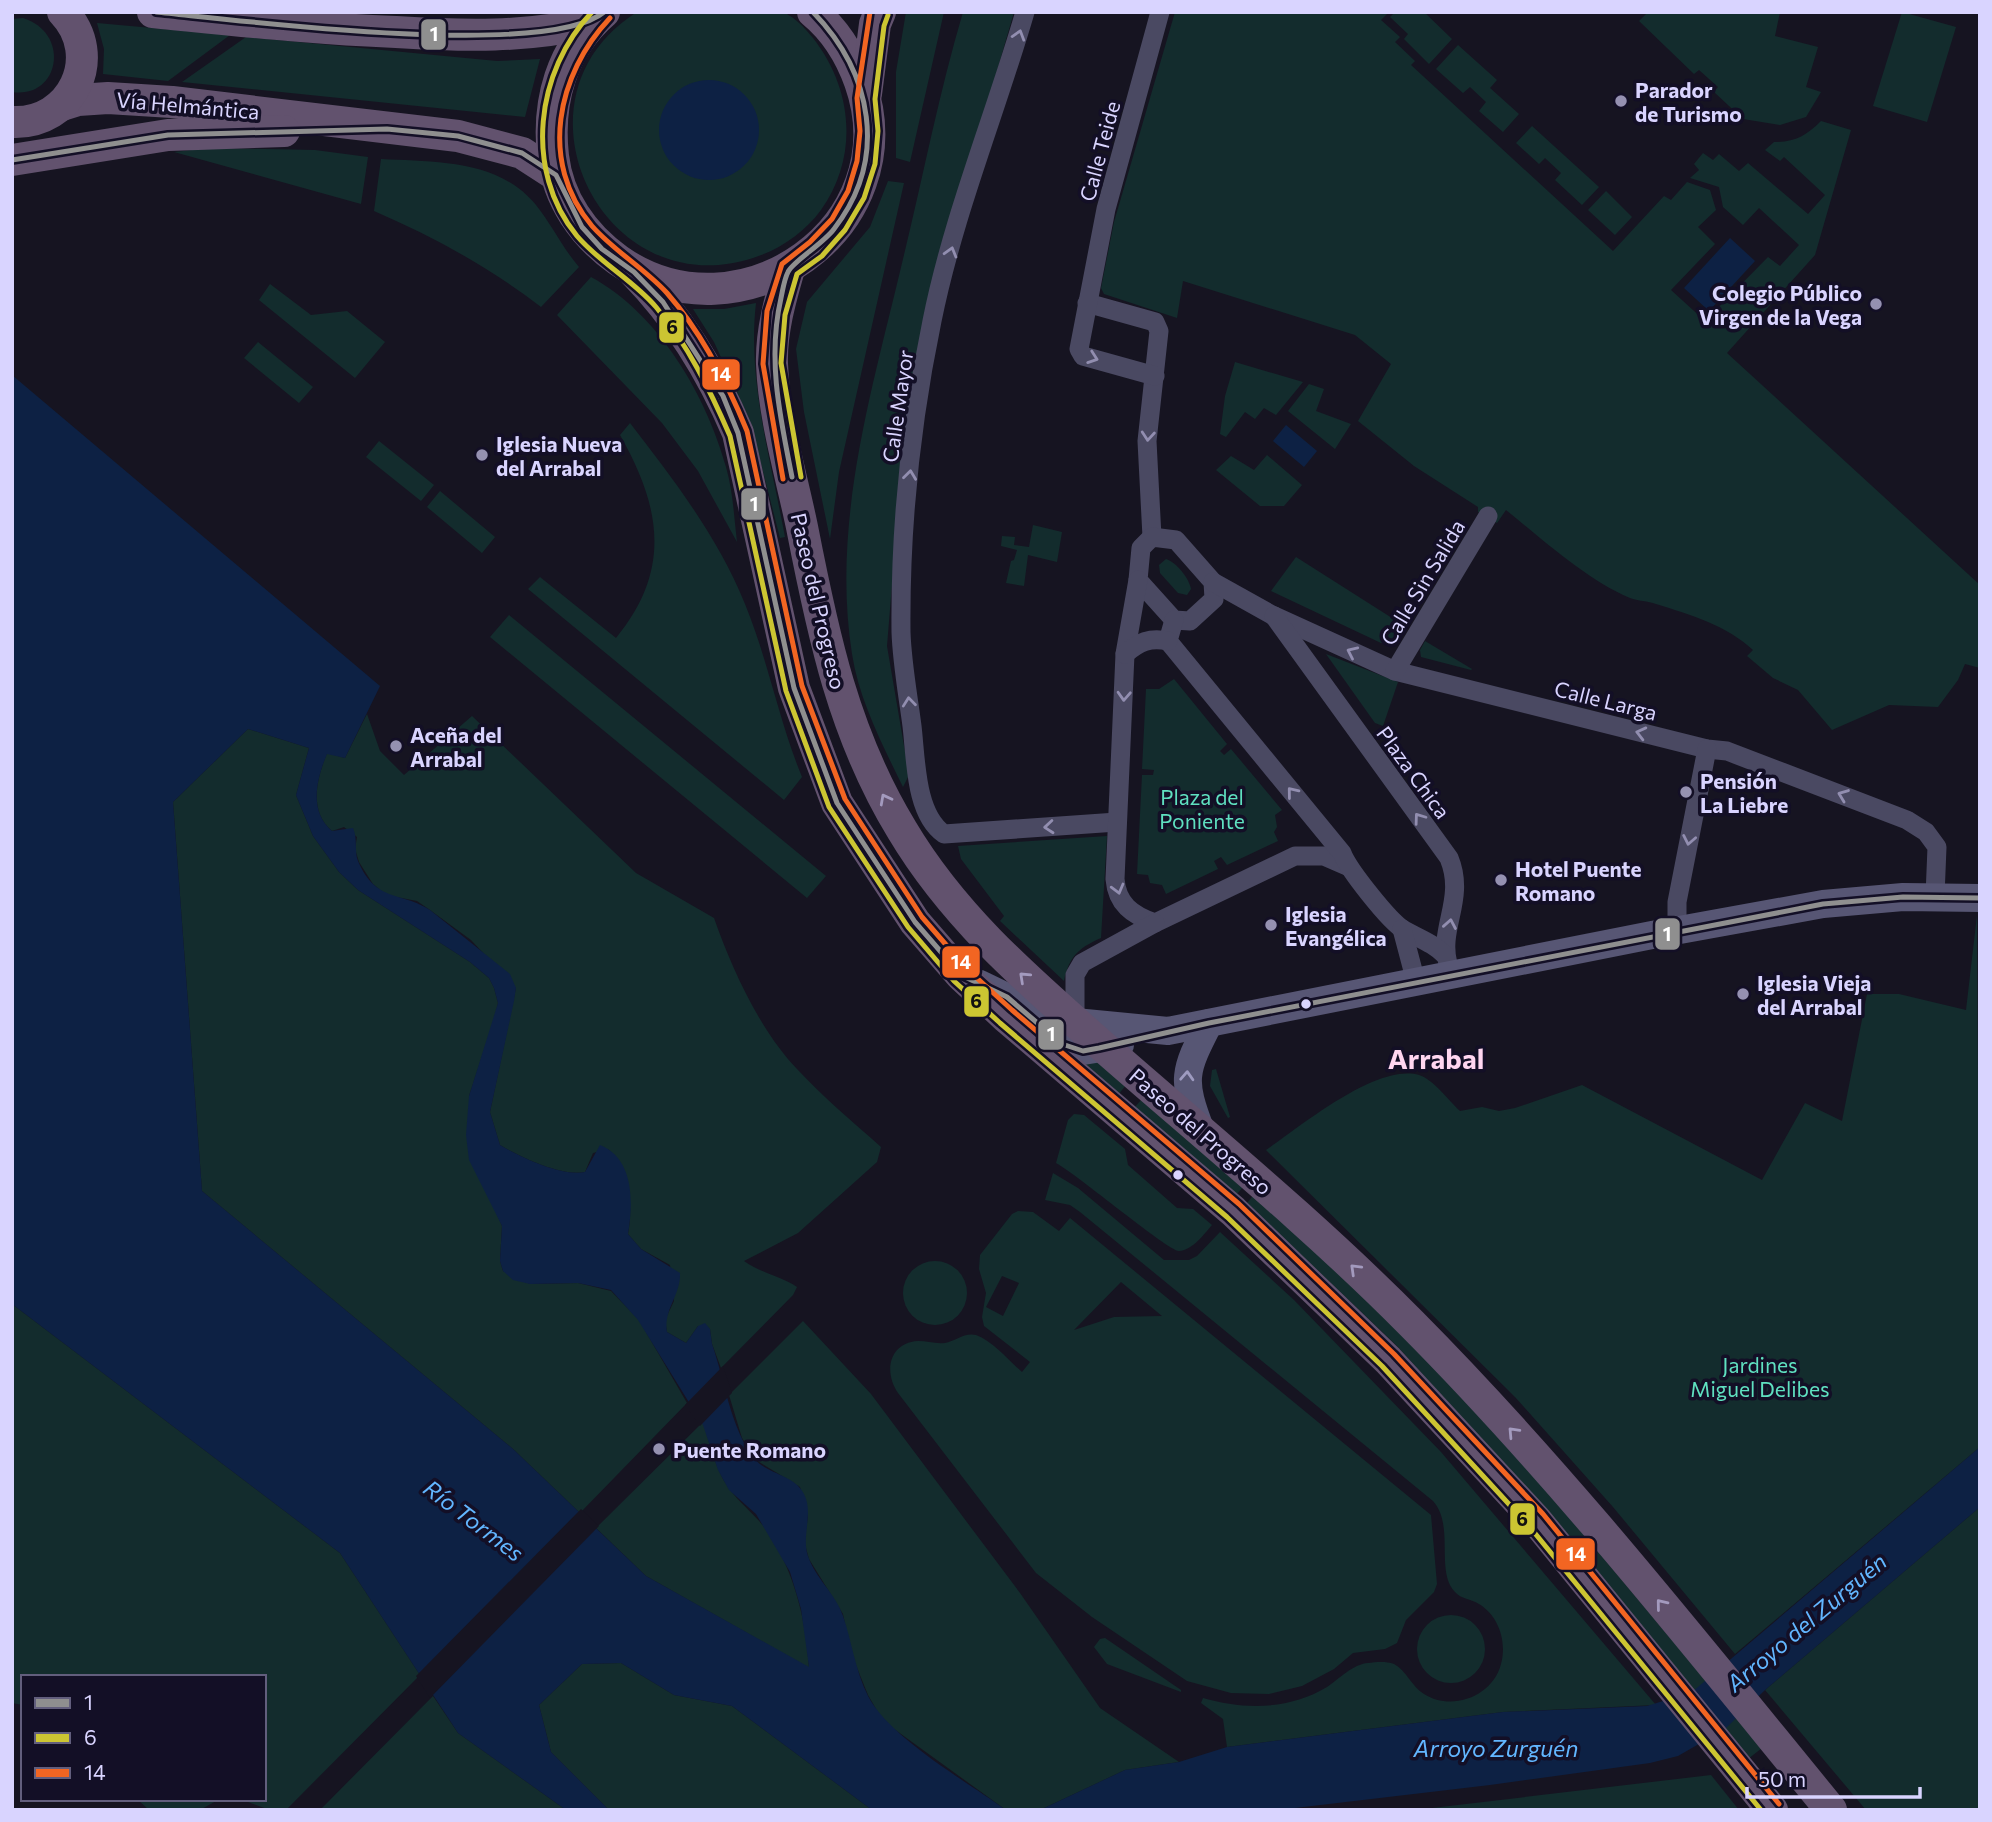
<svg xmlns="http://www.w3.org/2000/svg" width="1992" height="1822" viewBox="0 0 1992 1822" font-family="Commissioner,sans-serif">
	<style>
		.green { fill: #132c2d; fill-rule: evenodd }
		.water { fill: #0d2144; fill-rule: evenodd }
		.pier { fill: #161421 }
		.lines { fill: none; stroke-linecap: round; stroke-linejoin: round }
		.minor { stroke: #4a4962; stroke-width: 19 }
		.secondary { stroke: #575674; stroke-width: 28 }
		.trunk { stroke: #62526e; stroke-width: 32 }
		.bus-1-casing { stroke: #130f26; stroke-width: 10 }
		.bus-2-casing { stroke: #130f26; stroke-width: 10 }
		.bus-3-casing { stroke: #130f26; stroke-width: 10 }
		.bus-1 { stroke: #8f8f8f; stroke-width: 5 }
		.bus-2 { stroke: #ccc532; stroke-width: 5 }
		.bus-3 { stroke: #f26522; stroke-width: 5 }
		.oneway { stroke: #928eb0 }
		.oneway2 { stroke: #a39abe }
		.oneway3 { stroke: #9e9bc0 }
		.poi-dot { fill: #9591b1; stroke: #130f26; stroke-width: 2.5 }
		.bus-dot { fill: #d9d4ff; stroke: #130f26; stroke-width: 2.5 }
		.labels { text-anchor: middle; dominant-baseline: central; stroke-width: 7; stroke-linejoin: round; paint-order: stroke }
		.poi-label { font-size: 21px; font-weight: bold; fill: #d9d4ff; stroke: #130f26; text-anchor: start }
		.street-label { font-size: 21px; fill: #d9d4ff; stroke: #130f26 }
		.park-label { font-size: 21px; fill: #5fe0c0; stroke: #130f26 }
		.water-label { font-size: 23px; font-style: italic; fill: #62b6ff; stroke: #130f26 }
		.district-label { font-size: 28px; font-weight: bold; fill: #ffd6f0; stroke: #130f26 }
		.line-badge { stroke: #130f26; stroke-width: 2.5 }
		.badge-label { font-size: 19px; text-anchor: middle; font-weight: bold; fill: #fff }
		.pale-badge-label { font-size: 19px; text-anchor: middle; font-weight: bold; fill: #111 }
	</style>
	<rect width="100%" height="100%" fill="#161421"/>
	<g class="green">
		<path d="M637 12C671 12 704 12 738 12 752 12 767 10 781 12 792 14 806 29 813 38 853 89 859 156 821 210 804 233 779 250 753 258 601 307 501 97 637 12Z"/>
		<polygon points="906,12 944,12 910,162 896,158 896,72"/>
		<path d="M963 12H1014L925 321 900 487 887 646 909 775 903 787C883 746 859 700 852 654 831 521 873 387 903 259 923 177 939 93 963 12Z"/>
		<path d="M1175 12H1389L1381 20 1400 37 1395 42 1415 61 1411 65 1613 251 1664 196 1671 200 1687 182 1710 190 1716 210 1698 227 1715 244 1671 290 1705 321 1768 257 1780 266 1799 245 1759 208 1743 225 1723 207 1719 187 1690 178 1699 170 1694 164 1703 153 1713 160 1719 154 1739 171 1748 163 1808 214 1825 195 1784 157 1780 161 1765 150 1774 142C1795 142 1806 136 1821 121L1851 130 1815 255 1727 353 1980 585V668L1965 664 1958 680 1938 707 1889 705 1832 730 1798 690 1773 678 1747 656 1753 650C1726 625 1691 615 1656 604 1648 601 1638 601 1630 598 1587 580 1542 539 1506 510L1497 523 1478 512V507L1414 466 1358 421 1391 364 1355 335 1183 281 1177 318 1104 294 1101 288 1114 222Z"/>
		<polygon points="1395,12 1424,12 1452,39 1429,64 1404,39 1408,34 1390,17"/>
		<polygon points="1648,12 1780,12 1775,36 1818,47 1806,87 1821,92 1806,117 1780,125 1743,119 1714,92 1718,87 1699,70 1694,74 1639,21"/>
		<polygon points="1902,12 1956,27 1927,122 1873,106"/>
		<path d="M23 18C71 33 60 99 12 92V19Z"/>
		<polygon points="97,23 230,35 168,81 103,74 104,49"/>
		<polygon points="246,37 497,61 540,59 525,117 182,82"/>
		<polygon points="1458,45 1497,80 1490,88 1519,114 1503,132 1479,111 1486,102 1470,87 1463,93 1436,69"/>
		<polygon points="1532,126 1599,187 1582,205 1555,180 1561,173 1545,158 1539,164 1516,143"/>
		<polygon points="210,148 315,150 368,157 361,204 174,152"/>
		<path d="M381 159C434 162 499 159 536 205 552 225 562 247 579 267L541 307C489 267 434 237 374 211Z"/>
		<polygon points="888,181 904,183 839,472 830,539 804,412 796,349 807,302 870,227"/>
		<polygon points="1606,191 1632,217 1615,235 1588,210"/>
		<path d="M591 277C659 314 706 395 726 467 733 491 734 517 737 542L698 471 662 423 557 315Z"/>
		<polygon points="270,284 311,315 347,311 385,342 355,378 259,300"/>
		<path d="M756 303C747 380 771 461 785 537L780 538 750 421 714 342 693 309H724Z"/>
		<polygon points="258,342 313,387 299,403 244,358"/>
		<polygon points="1235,362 1303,382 1276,415 1264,408 1255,419 1245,412 1226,437 1220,434 1225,396"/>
		<polygon points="1309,384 1324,389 1316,411 1351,424 1335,449 1288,411"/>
		<path d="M630 423C674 480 718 537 745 604 768 660 779 721 802 777L784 800 528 589 540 577 616 638C672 570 661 507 620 435Z"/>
		<polygon points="379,441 434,485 421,501 366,457"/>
		<polygon points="1267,455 1302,485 1284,506 1260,506 1216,470 1231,456 1254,470"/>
		<polygon points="440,491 495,537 482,553 427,507"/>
		<polygon points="1033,525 1062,532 1057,562 1028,555 1024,586 1006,583 1011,561 1014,560 1017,550 1001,546 1002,536 1015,537 1014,545 1029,547"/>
		<polygon points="1296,557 1403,625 1393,642 1381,643 1271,591"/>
		<path d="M1166 559C1176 562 1189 578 1191 589L1187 595 1178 593 1160 573 1159 565Z"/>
		<polygon points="509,615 826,876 807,898 490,637"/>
		<polygon points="1425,641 1472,669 1471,670 1421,657 1420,650"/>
		<polygon points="1326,654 1398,682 1383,726 1375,723"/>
		<polygon points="1174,679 1227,744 1220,751 1224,755 1231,749 1282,810 1275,815 1277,827 1274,832 1278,841 1227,865 1221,857 1214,861 1218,869 1166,894 1162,885 1150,883 1148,875 1137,874 1142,775 1153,775 1154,770 1142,769 1146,689 1159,689"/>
		<path d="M367 714 380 751 404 775 472 716 636 873 714 918C732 969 759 1029 797 1069 823 1097 853 1122 881 1147L877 1162 798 1233 744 1261C761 1273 780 1276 797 1287L793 1295 721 1368 712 1344 710 1329 698 1326 686 1343 667 1332 665 1320 674 1301 670 1265 641 1249 628 1234C633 1205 631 1171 608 1149L593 1153 585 1172C562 1177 520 1157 500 1145L490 1112 516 988 471 940 430 910 417 901 386 895 373 884 359 862 355 849 357 837 344 827 332 831C308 811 317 778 327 753L345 758Z"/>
		<polygon points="248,729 309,748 296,795 313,836 339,872 358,890 470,962 489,978 494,988 498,1003 494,1020 469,1096 493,1205 502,1226 500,1261 503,1271 530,1284 578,1283 611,1291 639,1320 687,1403 580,1513 513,1449 202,1191 173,802"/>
		<path d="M1107 836 1101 938C1078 948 1069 957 1064 981L1000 921 1004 916 961 859 958 846Z"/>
		<path d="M1977 915 1980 1447 1735 1654 1613 1507 1515 1397 1266 1150C1300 1127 1376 1063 1419 1075 1433 1079 1449 1101 1460 1111L1482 1107 1499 1111 1515 1108 1582 1085 1762 1180 1805 1103 1842 1121 1867 994H1899L1966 1010Z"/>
		<polygon points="1095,1060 1126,1085 1118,1095 1080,1063"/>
		<polygon points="1216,1069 1230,1117 1228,1118 1210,1086 1212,1070"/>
		<polygon points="1142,1099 1245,1185 1236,1195 1134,1108"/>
		<path d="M1074 1114 1084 1115 1125 1149 1128 1165 1177 1208 1193 1209 1212 1225C1204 1234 1193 1250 1179 1251 1168 1251 1078 1175 1056 1163L1068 1120Z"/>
		<path d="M1053 1173 1078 1188 1164 1260H1189L1197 1256 1220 1232 1294 1300 1441 1452 1656 1705 1503 1712 1227 1747 1223 1719 1201 1703 1203 1698C1244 1710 1289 1710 1327 1687 1339 1679 1353 1664 1368 1663 1376 1662 1386 1661 1394 1664 1406 1670 1412 1687 1424 1694 1452 1712 1493 1696 1501 1664 1507 1642 1499 1616 1479 1604 1471 1599 1461 1599 1455 1592 1435 1572 1455 1525 1433 1501L1080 1212 1070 1205 1045 1200Z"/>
		<polygon points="1255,1193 1406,1337 1514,1451 1762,1748 1748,1759 1500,1459 1397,1346 1247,1203"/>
		<path d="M1018 1211 1033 1212 1059 1231 1070 1218 1431 1515 1437 1584 1434 1592 1406 1620 1397 1643 1385 1649 1353 1653 1334 1669 1302 1686 1269 1694 1231 1693 1187 1681 1092 1617 1036 1573 898 1393C884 1373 888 1343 918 1341 927 1341 935 1344 945 1343 955 1341 965 1332 976 1335 993 1341 1009 1361 1022 1372L1030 1362 984 1326 982 1317 986 1293 979 1269 980 1255 1012 1214ZM1002 1276 1019 1283 1003 1316 986 1307ZM1121 1282 1162 1316 1114 1317 1074 1330Z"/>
		<circle cx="935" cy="1293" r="32"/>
		<polygon points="12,1304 340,1553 420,1675 287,1809 267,1809 240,1799 216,1801 200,1810 149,1810 137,1799 264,1799 264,1677 23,1677 23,1705 12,1703"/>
		<polygon points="803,1321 871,1394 1020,1593 1100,1708 1179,1762 1125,1770 1040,1810 1006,1810 883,1721 868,1695 851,1653 843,1614 809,1559 804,1541 808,1517 800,1487 756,1460 742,1438 729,1395"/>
		<path d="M703 1422C710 1444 715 1468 728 1487 741 1506 760 1517 773 1540 796 1579 806 1622 809 1668L646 1576 596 1528Z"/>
		<polygon points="1980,1507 1980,1810 1866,1810 1765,1690"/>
		<circle cx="1451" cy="1649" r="34"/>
		<polygon points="1105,1638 1181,1690 1181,1692 1107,1664 1094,1647 1100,1639"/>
		<polygon points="621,1663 674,1695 732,1706 872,1810 609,1810 551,1752 539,1705 582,1664"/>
		<polygon points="433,1696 458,1733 566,1810 320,1810"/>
		<polygon points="1711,1775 1739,1810 1415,1810"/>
	</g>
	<g class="water">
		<circle cx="709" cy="130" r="50"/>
		<polygon points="1730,238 1755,261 1709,311 1684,288"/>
		<path d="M12 375 380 686 345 758 327 754C317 778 308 811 332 831L353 828C358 839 354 850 358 861 376 903 401 891 430 910L510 974 516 988 514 1001 490 1112 500 1145C520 1157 562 1177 585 1172L600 1145C635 1159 633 1204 628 1234L641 1249 680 1273C681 1295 663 1310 667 1332L686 1343 698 1326 705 1323 710 1329 712 1344C725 1381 730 1427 754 1458 767 1475 794 1474 804 1494 814 1514 801 1536 808 1556 815 1578 836 1594 843 1616 852 1642 855 1670 868 1696 890 1738 966 1781 1006 1810H872L732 1706 674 1695 621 1663 582 1664 539 1705 551 1752 609 1810H566L458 1733 340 1553 12 1304ZM248 729 309 748 296 795 313 836 339 872 358 890 470 962 489 978 494 988 498 1003 469 1096 466 1135 469 1160 502 1226 500 1261 503 1271 513 1280 530 1284 578 1283 611 1290 638 1320 703 1425 718 1470 729 1490 756 1514 790 1572 801 1609 809 1667 646 1576 513 1449 202 1191 173 802Z"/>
		<polygon points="1286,425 1317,451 1304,467 1273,441"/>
		<polygon points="1980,1447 1980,1507 1765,1690 1725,1729 1678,1756 1650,1763 1490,1785 1278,1810 1040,1810 1125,1770 1179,1762 1227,1747 1503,1712 1647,1706 1692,1692"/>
	</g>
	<g class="pier">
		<polygon points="723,1366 732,1393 700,1426 685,1405"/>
		<polygon points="581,1509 599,1526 430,1698 416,1676"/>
	</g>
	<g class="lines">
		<g class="minor">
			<path d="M1025 12C995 115 953 216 932 321 911 422 900 529 901 632 902 663 908 695 912 726 916 759 915 814 944 834L1117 822"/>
			<polyline points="1087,303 1155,322 1159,331 1147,441 1152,537"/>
			<polyline points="1155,376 1083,356 1079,349 1106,209 1160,12"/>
			<polygon points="1152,537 1176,540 1213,582 1214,599 1190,621 1174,620 1138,580 1141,548"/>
			<path d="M1138 580 1125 654 1115 879C1117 904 1132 915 1155 923L1295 856H1324L1347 866"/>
			<polyline points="1213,582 1272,615 1395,671 1707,749 1727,751 1907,820 1926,832 1937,847 1935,896"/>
			<path d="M1274 616 1449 858C1466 899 1438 928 1448 964"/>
			<path d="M1174 620 1168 641 1342 853C1348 869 1389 921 1404 930 1420 939 1433 943 1446 956"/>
			<path d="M1125 654C1139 642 1150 637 1168 641"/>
			<polyline points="1395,671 1488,516"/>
			<polyline points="1402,929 1416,982"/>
			<polyline points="1677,930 1677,902 1707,749"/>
			<polyline points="1075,1022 1075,975 1082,963 1155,923"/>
		</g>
		<g class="secondary">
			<polyline points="980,984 1007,997 1062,1044 1083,1051 1120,1045"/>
			<polyline points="1075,1022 1168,1031 1652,935 1823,904 1903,897 1980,898"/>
			<path d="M1201 1131C1181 1079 1184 1072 1209 1023"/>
		</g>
		<g class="trunk">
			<path d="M153 12C234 20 315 29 396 32 463 36 527 38 592 22"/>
			<path d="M604 12C561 49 547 102 553 156 558 199 583 235 618 260 740 346 911 226 860 82 850 54 836 31 813 12"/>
			<polyline points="866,94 875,24 880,12"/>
			<polyline points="62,105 78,100 108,98 172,102 458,136 522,153 556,175"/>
			<path d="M12 122C72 125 105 56 63 12"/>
			<polyline points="12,160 168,135 284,131"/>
			<path d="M789 269C780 300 771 332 772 364 774 418 791 474 802 527 823 635 844 735 902 830 955 919 1030 982 1107 1050 1210 1140 1315 1226 1411 1323 1562 1475 1695 1644 1831 1810"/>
			<path d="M634 272C679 318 713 374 738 433L794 688 837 803 915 922 961 975 1006 1017 1233 1211 1388 1360 1536 1520 1772 1810"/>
		</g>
		<g class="bus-1-casing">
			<g id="bus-1">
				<path d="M156 12C238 20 547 60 604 12"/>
				<polyline points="12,160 168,135 387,129 458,136 522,153 556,175 582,227 602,249 634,272 663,302 723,396 738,433 794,688 837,803 915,922 961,975 1007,997 1062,1044 1083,1051 1099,1048 1209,1023 1823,904 1903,897 1980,898"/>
				<path d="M792 477C780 417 767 359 781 298 783 289 784 280 788 272 792 262 823 244 834 229 889 158 872 73 813 12"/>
			</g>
		</g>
		<g class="bus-2-casing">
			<g id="bus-2">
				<path d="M592 12C536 71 523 170 577 236 600 263 633 280 656 307 688 345 710 390 730 436L786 691 829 807 908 927 954 981 1000 1023 1227 1217 1382 1366 1529 1526 1761 1810"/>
				<polyline points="801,477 781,363 785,315 797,274 822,256 845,230 864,198 875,164 878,131 875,99 884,26 888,15"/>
			</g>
		</g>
		<g class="bus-3-casing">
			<g id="bus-3">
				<path d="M610 18C557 74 538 162 592 226 614 251 644 268 667 293 702 333 727 382 747 431L802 686 845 799 922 917 967 969 1012 1010 1239 1204 1394 1354 1543 1514 1779 1804"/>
				<polyline points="783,479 763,364 767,311 782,264 810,242 832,219 848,191 857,161 860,131 857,98 870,12"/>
			</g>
		</g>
		<use href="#bus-1" class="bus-1"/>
		<use href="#bus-2" class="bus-2"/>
		<use href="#bus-3" class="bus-3"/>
	</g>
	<defs><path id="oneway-chevron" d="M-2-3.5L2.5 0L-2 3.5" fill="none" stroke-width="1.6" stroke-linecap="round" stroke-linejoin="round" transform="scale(1.75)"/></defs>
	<g class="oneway">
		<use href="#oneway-chevron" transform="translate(1019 35) rotate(-73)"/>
		<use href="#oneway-chevron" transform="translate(951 252) rotate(-74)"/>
		<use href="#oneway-chevron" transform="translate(1093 358) rotate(19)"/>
		<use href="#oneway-chevron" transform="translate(1148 436) rotate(95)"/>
		<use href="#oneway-chevron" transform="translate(910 475) rotate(-83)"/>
		<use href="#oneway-chevron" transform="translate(1352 652) rotate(-155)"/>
		<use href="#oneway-chevron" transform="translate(1124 696) rotate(93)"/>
		<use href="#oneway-chevron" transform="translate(909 702) rotate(-96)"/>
		<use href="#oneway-chevron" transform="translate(1641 733) rotate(-166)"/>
		<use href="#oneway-chevron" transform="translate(1292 792) rotate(-129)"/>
		<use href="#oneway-chevron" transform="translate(1843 795) rotate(-159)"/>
		<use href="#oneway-chevron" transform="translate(1419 818) rotate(-126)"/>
		<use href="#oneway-chevron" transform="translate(1049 827) rotate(175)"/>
		<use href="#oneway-chevron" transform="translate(1689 840) rotate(101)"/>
		<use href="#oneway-chevron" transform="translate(1118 889) rotate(75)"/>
		<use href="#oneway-chevron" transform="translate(1450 924) rotate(-80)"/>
	</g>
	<g class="oneway2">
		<use href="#oneway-chevron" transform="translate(885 799) rotate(-118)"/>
		<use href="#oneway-chevron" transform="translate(1024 977) rotate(-137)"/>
		<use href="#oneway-chevron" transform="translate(1355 1269) rotate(-136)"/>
		<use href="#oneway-chevron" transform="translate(1513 1432) rotate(-133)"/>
		<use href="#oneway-chevron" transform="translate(1661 1604) rotate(-129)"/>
	</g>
	<use class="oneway3" href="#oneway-chevron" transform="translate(1187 1076) rotate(-87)"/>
	<g class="poi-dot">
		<circle cx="1621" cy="101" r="7"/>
		<circle cx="1876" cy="304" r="7"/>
		<circle cx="482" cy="455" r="7"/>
		<circle cx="396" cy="746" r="7"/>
		<circle cx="1686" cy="792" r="7"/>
		<circle cx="1501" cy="880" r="7"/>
		<circle cx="1271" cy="925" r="7"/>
		<circle cx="1743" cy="994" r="7"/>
		<circle cx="659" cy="1449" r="7"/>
	</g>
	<g class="bus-dot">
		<circle cx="1306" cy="1004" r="6"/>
		<circle cx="1178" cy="1175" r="6"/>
	</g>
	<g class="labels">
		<g class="poi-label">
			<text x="1635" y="89">Parador<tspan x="1635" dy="24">de Turismo</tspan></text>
			<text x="1862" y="292" text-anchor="end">Colegio Público<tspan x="1862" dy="24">Virgen de la Vega</tspan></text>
			<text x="496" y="443">Iglesia Nueva<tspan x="496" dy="24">del Arrabal</tspan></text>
			<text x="410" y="734">Aceña del<tspan x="410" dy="24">Arrabal</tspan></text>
			<text x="1700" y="780">Pensión<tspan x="1700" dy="24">La Liebre</tspan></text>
			<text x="1515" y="868">Hotel Puente<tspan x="1515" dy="24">Romano</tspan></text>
			<text x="1285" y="913">Iglesia<tspan x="1285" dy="24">Evangélica</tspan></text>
			<text x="1757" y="982">Iglesia Vieja<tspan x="1757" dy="24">del Arrabal</tspan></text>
			<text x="673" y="1449">Puente Romano</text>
		</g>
		<g class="street-label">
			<text transform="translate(188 105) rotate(5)">Vía Helmántica</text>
			<text transform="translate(1099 151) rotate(-75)">Calle Teide</text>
			<text transform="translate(897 406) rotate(-82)">Calle Mayor</text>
			<text transform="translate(1422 582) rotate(-59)">Calle Sin Salida</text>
			<text transform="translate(819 601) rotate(77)">Paseo del Progreso</text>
			<text transform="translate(1606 700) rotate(14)">Calle Larga</text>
			<text transform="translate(1414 772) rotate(54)">Plaza Chica</text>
			<text transform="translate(1201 1131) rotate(41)">Paseo del Progreso</text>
		</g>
		<g class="park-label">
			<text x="1202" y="796">Plaza del<tspan x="1202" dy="24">Poniente</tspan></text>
			<text x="1760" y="1364">Jardines<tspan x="1760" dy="24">Miguel Delibes</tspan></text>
		</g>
		<g class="water-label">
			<text transform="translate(474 1520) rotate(37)">Río Tormes</text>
			<text transform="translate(1806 1622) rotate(-40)">Arroyo del Zurguén</text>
			<text x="1496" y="1748">Arroyo Zurguén</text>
		</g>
		<g class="district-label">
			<text x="1436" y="1058">Arrabal</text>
		</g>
	</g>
	<g class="line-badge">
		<rect x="420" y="18" width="27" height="33" rx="7" fill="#8f8f8f"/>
		<rect x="658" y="311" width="27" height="33" rx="7" fill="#ccc532"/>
		<rect x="701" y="358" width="40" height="33" rx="7" fill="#f26522"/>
		<rect x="740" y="487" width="27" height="34" rx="7" fill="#8f8f8f"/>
		<rect x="1654" y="917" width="27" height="34" rx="7" fill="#8f8f8f"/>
		<rect x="941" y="945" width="40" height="34" rx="7" fill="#f26522"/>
		<rect x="963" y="985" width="27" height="33" rx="7" fill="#ccc532"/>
		<rect x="1037" y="1018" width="28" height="33" rx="7" fill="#8f8f8f"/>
		<rect x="1509" y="1502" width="27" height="34" rx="7" fill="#ccc532"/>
		<rect x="1555" y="1537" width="41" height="34" rx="7" fill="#f26522"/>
	</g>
	<g class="badge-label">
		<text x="434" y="41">1</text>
		<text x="721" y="381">14</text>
		<text x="754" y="511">1</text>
		<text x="1667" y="941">1</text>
		<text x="961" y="969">14</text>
		<text x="1051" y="1041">1</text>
		<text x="1576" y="1561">14</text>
	</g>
	<g class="pale-badge-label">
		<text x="672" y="334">6</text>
		<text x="976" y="1008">6</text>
		<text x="1522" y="1526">6</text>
	</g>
	<rect width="1992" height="1822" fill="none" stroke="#d9d4ff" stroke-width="28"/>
	<rect x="21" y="1675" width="245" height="126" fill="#130f26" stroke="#625e7d" stroke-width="2"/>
	<rect x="35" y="1698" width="35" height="10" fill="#8f8f8f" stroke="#625e7d" stroke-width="2"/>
	<text x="84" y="1710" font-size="21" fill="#d9d4ff">1</text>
	<rect x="35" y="1733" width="35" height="10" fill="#ccc532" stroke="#625e7d" stroke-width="2"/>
	<text x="84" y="1745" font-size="21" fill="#d9d4ff">6</text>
	<rect x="35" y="1768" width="35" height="10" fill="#f26522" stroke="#625e7d" stroke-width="2"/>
	<text x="84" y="1780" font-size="21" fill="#d9d4ff">14</text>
	<path d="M1747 1787v10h173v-10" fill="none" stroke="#d9d4ff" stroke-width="3.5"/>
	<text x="1758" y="1787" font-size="21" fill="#d9d4ff" stroke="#130f26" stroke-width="5" paint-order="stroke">50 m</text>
</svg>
